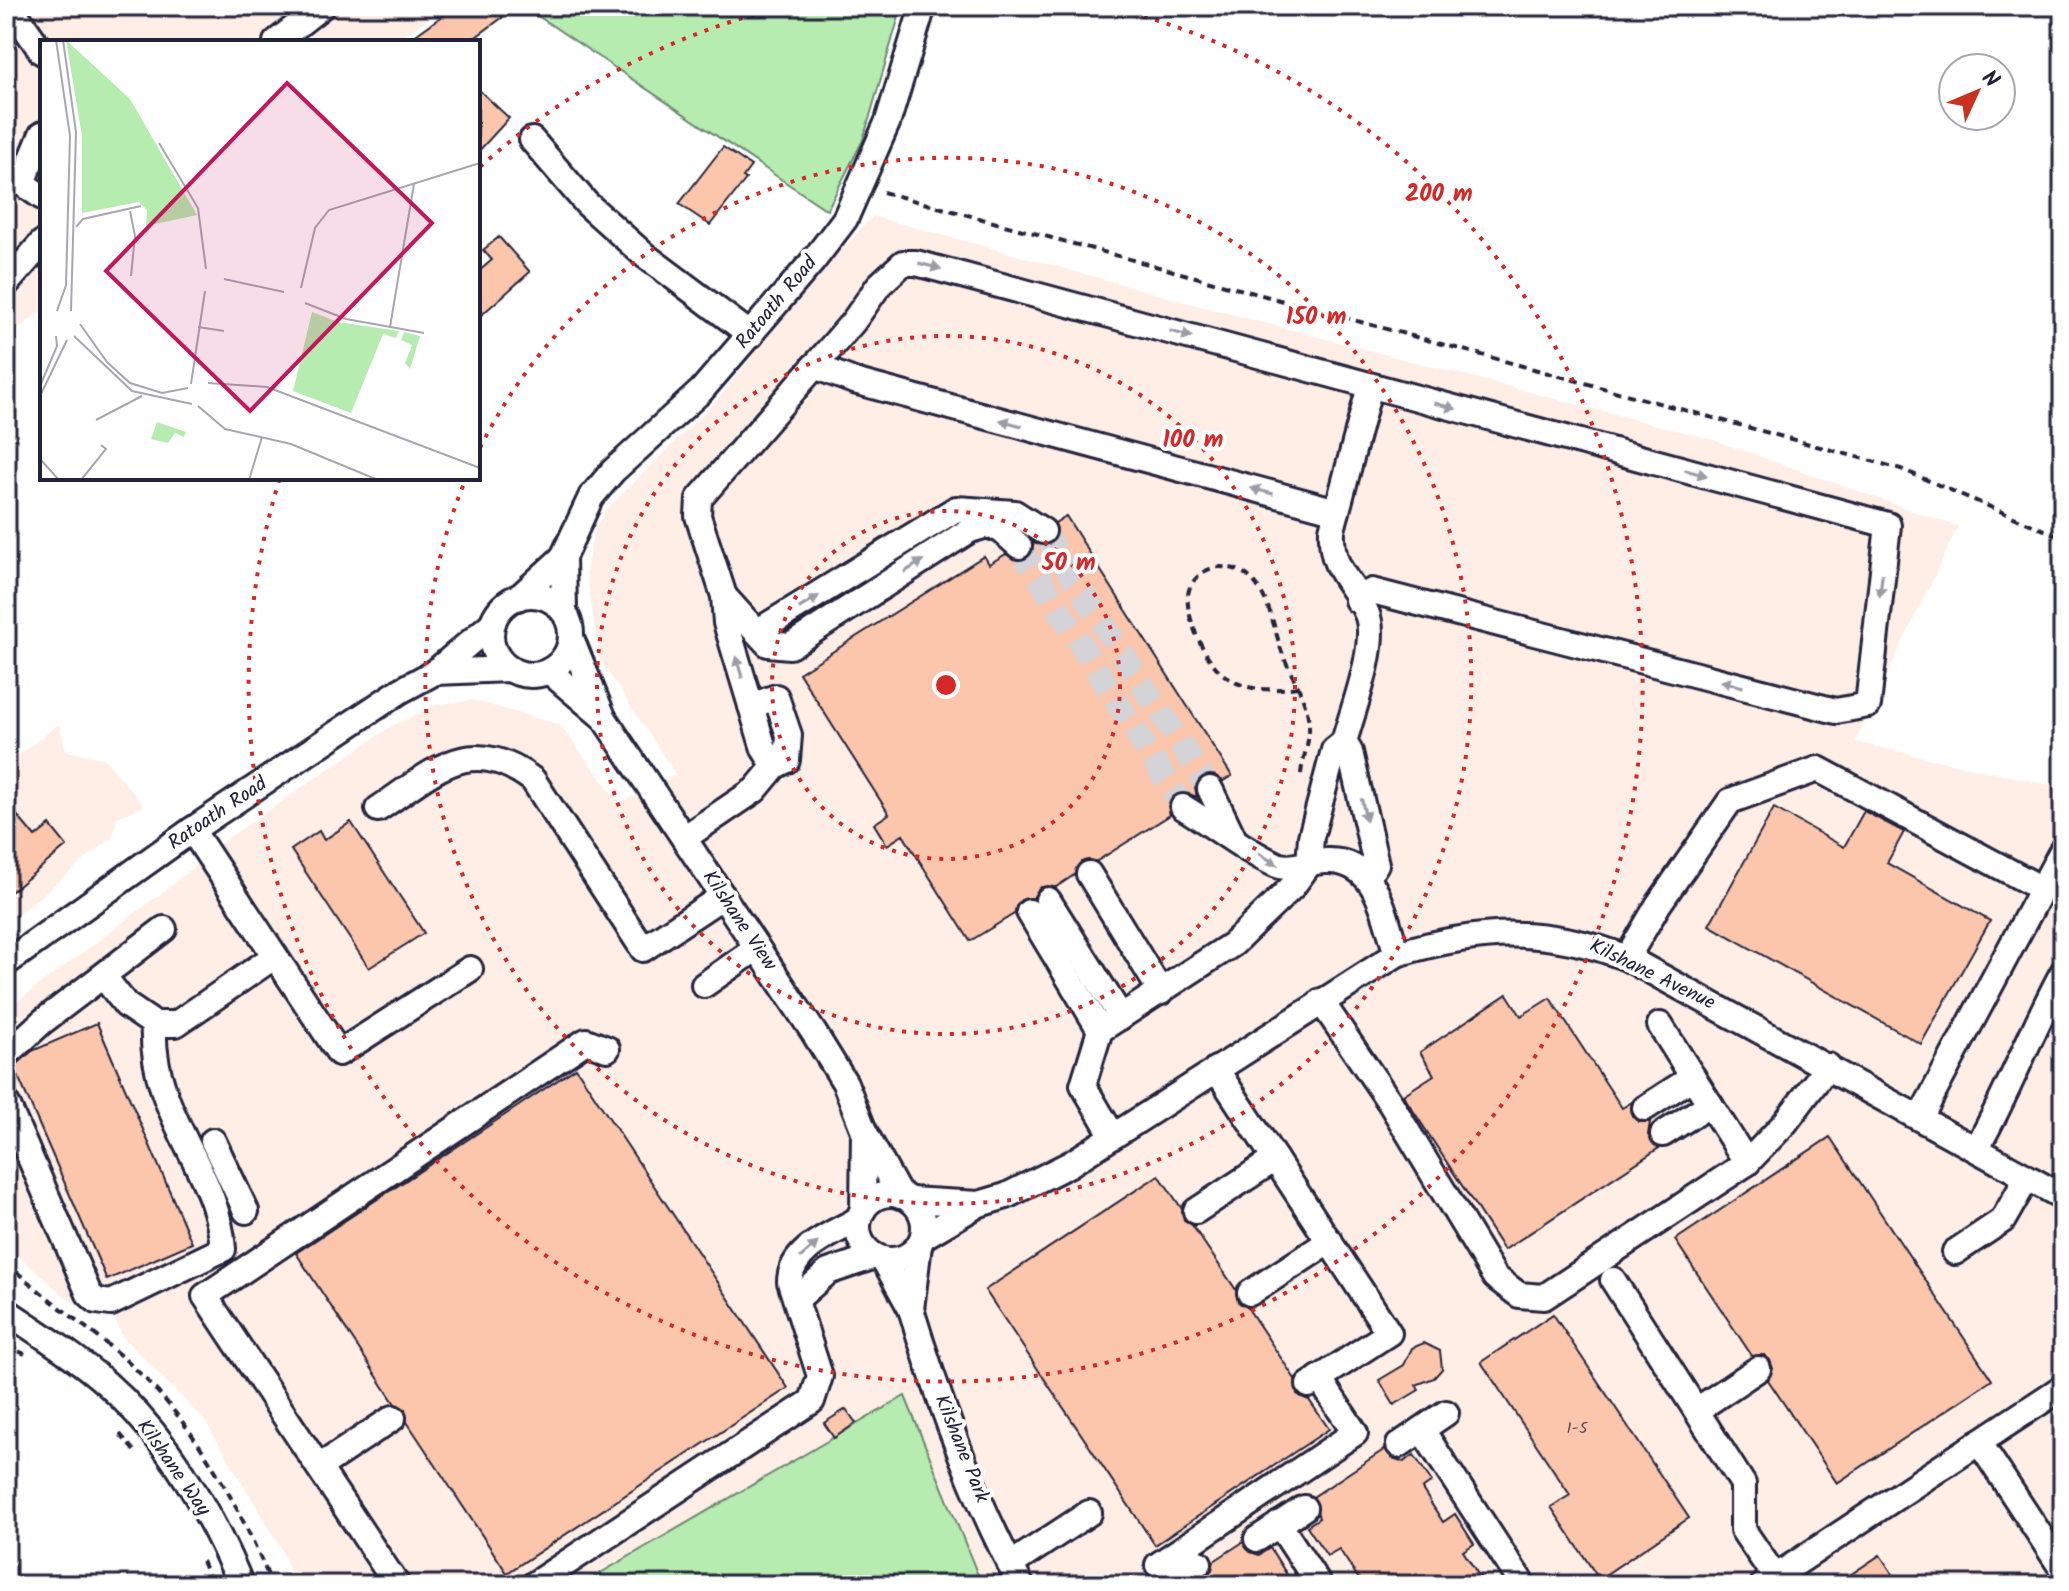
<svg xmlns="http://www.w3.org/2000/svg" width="2069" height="1591" viewBox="0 0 2069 1591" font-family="Kalam,sans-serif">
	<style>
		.built { fill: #feeee6 }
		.green { fill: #b6ecaf; stroke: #6c8775; stroke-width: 2 }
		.building { fill: #fbc6ac; stroke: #22223b; stroke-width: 2 }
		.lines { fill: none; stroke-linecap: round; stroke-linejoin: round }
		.minor-tunnel { stroke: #d3d3d8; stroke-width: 24; stroke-dasharray: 24 12; stroke-linecap: butt }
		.minor-casing { stroke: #22223b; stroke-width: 30 }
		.path { stroke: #22223b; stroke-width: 4; stroke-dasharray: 8 6; stroke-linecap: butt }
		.minor { stroke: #fff; stroke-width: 24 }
		.oneway { fill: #9c9ca7 }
		.ring { fill: none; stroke: #d62828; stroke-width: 4; stroke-dasharray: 4 8 }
		.labels { text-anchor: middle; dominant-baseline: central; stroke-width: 8; stroke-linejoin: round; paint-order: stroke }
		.number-label { font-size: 16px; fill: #584b57 }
		.street-label { font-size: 20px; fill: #22223b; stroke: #fff }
		.inset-road { fill: none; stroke: #a7a7b1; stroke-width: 2 }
		.view { fill: #c2185b; fill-opacity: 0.15; stroke: #c2185b; stroke-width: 4 }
		.inset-edge { fill: none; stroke: #22223b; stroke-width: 4 }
		.centre { fill: #d62828; stroke: #fff; stroke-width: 4 }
		.ring-label { font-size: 24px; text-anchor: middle; font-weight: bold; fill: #d62828; stroke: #fff; stroke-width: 8; stroke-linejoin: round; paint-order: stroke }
	</style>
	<rect width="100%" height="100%" fill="#fff"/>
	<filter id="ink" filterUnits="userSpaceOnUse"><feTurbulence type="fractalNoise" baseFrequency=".0125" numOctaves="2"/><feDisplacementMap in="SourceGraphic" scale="16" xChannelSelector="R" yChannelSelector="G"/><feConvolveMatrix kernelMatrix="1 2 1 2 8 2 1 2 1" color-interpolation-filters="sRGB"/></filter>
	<g filter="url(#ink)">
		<g class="built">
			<polygon points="6,6 446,6 395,42 42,42 42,311 6,338"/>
			<polygon points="873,216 1211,309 1714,440 1958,527 1855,742 2063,788 2063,1585 295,1585 280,1546 206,1422 122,1336 115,1319 72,1302 19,1257 6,1239 6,1010 175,883 221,843 390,727 436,705 472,700 560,725 620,803 676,775 600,660 586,573 593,532 606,510 718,399 820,273"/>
			<polygon points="59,724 66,751 104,758 144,806 117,817 113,837 6,924 6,765"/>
		</g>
		<g class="green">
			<polygon points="523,6 902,6 863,140 827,210"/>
			<polygon points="905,1396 982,1585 580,1585"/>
		</g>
		<g class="building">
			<polygon points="456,6 494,6 503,17 469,42 406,42"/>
			<polygon points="478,89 509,118 478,152"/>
			<polygon points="723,147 751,166 743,177 746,179 710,225 679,204"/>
			<polygon points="499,237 530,272 478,318 478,272 492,260 483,250"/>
			<polygon points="1066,516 1232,776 1223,781 1212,774 1203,776 1195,787 1197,797 1184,792 1175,794 1168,806 1170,815 1097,861 1081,862 1074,875 1056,887 1041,887 1033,898 1021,900 1014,914 970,941 903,835 887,845 874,824 889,814 799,673 984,556 989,564 1006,554 1015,560 1024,560 1031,555 1033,543 1043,546 1055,540 1055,523"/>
			<polygon points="6,802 35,837 50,825 67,846 6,896"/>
			<polygon points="1774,808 1844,847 1864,811 1904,832 1887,863 1990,921 1921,1044 1709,925"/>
			<polygon points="351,822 424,933 369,968 291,850 319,831 324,840"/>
			<polygon points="1507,994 1521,1016 1550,998 1622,1108 1632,1102 1633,1117 1639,1122 1650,1122 1648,1135 1659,1148 1504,1250 1403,1095 1434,1075 1420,1052"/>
			<polygon points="97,1023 192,1243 107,1280 14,1067 32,1051"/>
			<polygon points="576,1068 788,1388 507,1573 407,1422 405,1409 395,1404 296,1253"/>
			<polygon points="1830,1137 1992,1380 1837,1483 1768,1380 1773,1369 1770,1360 1764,1355 1752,1356 1675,1240"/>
			<polygon points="1159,1175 1182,1209 1184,1220 1192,1225 1236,1290 1238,1302 1247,1307 1295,1379 1297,1394 1309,1400 1329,1429 1155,1545 985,1290"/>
			<polygon points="1553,1314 1689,1518 1599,1579 1551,1507 1570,1495 1481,1362"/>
			<polygon points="1424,1343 1440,1351 1442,1369 1434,1378 1416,1385 1419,1390 1394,1405 1379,1380 1404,1365 1412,1348"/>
			<polygon points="846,1409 856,1423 834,1438 824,1423"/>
			<polygon points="1385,1449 1392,1458 1404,1462 1414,1455 1432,1482 1422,1489 1443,1522 1455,1514 1474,1544 1463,1551 1485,1585 1363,1585 1339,1549 1327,1556 1307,1526 1319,1518 1313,1497"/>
			<polygon points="1243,1542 1250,1552 1259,1555 1270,1548 1289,1578 1278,1585 1193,1585 1212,1570 1214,1561"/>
			<polygon points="1880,1555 1900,1585 1835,1585"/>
		</g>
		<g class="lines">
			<g class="minor-tunnel">
				<polyline points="1043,531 1210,789"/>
				<polyline points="1019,546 1183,807"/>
			</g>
			<g class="minor-casing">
				<g id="minor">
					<polyline points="10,6 42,52"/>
					<polyline points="276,42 322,6"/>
					<polyline points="42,134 22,183 42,197"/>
					<polyline points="532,140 586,203 643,254 751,335"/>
					<polyline points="6,284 42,243"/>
					<polyline points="814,366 854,381 1337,511"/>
					<polyline points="563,557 591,497 613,471 701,391 813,261 845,219 888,121 923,6"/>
					<circle cx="531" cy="635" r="40"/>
					<polyline points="724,596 753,628 763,628 956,509 1015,513 1043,531"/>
					<polyline points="518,598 563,557 564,612"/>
					<polyline points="493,623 435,672 510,669"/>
					<polyline points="753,628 768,644 790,646 970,530 987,525 1001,530 1019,546"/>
					<polyline points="549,671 603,717 571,638"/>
					<polyline points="603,717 814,1033 845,1083 864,1131"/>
					<polyline points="1344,742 1350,752 1376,864 1368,876"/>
					<polyline points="775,766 764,749 726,623 724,596 698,516 699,499 853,322 879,285 903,263 916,263 954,273 1888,525 1868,705 1836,711 1372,591 1357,600"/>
					<polyline points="1210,789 1233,837"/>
					<path d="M1183 807C1213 825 1245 851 1277 865 1291 871 1311 861 1325 861 1378 858 1384 916 1397 954"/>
					<path d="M378 809C434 772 469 732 533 780L643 949 723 896"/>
					<polyline points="192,830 339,1053 470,969"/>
					<polyline points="684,838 755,790 775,766 787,760 789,735 776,697 751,706"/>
					<polyline points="1089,874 1161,992"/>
					<polyline points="1048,900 1121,1017"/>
					<polyline points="1029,912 1100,1030"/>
					<polyline points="1627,958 1658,905 1730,801 1818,769 2042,889"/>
					<polyline points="6,963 192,830 400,691 435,672"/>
					<polyline points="104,977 126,1005 154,1024 176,1024 275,956"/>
					<polyline points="704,985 757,948"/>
					<polyline points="1321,1001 1391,1104 1495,1277 1519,1295 1544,1297 1747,1163 1785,1123 1828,1066"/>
					<polyline points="1660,1025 1747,1163"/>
					<polyline points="6,1055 42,1022 164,929"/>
					<polyline points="1216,1069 1389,1333 1309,1385"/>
					<path d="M6 1102 89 1294 97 1301 111 1303 223 1249C218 1169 149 1113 154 1024"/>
					<polyline points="1645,1108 1693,1077"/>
					<polyline points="1920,1118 2063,849"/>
					<polyline points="1663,1134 1710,1104"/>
					<path d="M1113 1136 1083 1085 1100 1030 1233 944 1292 887 1309 864 1311 837 1334 750 1344 742C1352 712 1379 643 1367 614 1353 580 1330 573 1332 530L1370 386"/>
					<polyline points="213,1141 246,1211"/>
					<path d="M1976 1149C2009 1092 2031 1030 2063 972"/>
					<circle cx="891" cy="1227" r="33"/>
					<polyline points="910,1200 979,1204 923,1237"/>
					<path d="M979 1204 1006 1196 1070 1164 1397 954C1480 929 1546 926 1627 958L2063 1197"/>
					<polyline points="863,1210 864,1131 900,1196"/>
					<polyline points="1196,1211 1275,1159"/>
					<polyline points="1955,1252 2003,1220 2027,1178"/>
					<polyline points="884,1260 911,1309 919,1245"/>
					<polyline points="1613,1280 1743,1484 1743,1530 1775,1577"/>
					<polyline points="1250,1293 1330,1241"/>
					<polyline points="797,1299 828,1272 875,1256"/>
					<path d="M911 1309C939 1402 974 1500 1021 1585"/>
					<path d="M6 1311C40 1334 75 1356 106 1383 167 1437 210 1511 241 1585"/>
					<polyline points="1697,1410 1758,1369"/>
					<polyline points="1422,1430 1523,1585"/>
					<polyline points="1979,1442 2063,1570"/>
					<polyline points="1399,1445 1446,1413"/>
					<polyline points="319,1467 393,1418"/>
					<polyline points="1279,1524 1319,1585"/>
					<polyline points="1257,1539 1304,1508"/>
					<polyline points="1010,1565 1089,1513"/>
					<polyline points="1158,1565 1355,1433 1319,1378"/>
					<polyline points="397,1585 205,1296 586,1041 607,1049"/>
					<path d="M533 1585 812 1401 820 1376 790 1282C790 1249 834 1233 859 1219"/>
					<polyline points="1165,1585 1199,1563"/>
					<polyline points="1763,1585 2063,1387"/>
				</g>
			</g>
			<g class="path">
				<polyline points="883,192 1901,469 2063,538"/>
				<path d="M1298 687C1245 695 1218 684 1196 634 1191 620 1184 602 1190 587 1195 576 1208 567 1219 567 1263 566 1270 614 1280 646 1288 673 1308 697 1309 726 1310 745 1300 762 1301 780"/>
				<path d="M6 1262C45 1299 90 1328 130 1364 196 1425 238 1503 272 1585"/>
				<polyline points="6,1346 25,1354"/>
				<polyline points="120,1434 135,1452"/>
				<polyline points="202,1561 212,1585"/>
			</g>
			<use href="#minor" class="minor"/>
		</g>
		<defs><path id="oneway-solid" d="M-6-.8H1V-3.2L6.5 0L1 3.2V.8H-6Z" transform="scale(2)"/></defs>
		<g class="oneway">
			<use href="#oneway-solid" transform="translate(930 266) rotate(14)"/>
			<use href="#oneway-solid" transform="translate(1181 334) rotate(15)"/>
			<use href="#oneway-solid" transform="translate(1445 406) rotate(15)"/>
			<use href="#oneway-solid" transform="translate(1011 423) rotate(-165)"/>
			<use href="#oneway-solid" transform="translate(1696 473) rotate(15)"/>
			<use href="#oneway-solid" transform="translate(1262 491) rotate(-165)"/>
			<use href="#oneway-solid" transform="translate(914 566) rotate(-33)"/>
			<use href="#oneway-solid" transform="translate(1881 585) rotate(97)"/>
			<use href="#oneway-solid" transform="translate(809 602) rotate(-32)"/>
			<use href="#oneway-solid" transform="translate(739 667) rotate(-106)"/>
			<use href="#oneway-solid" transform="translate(1732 684) rotate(-165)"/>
			<use href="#oneway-solid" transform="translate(1364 810) rotate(77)"/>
			<use href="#oneway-solid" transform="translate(1268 859) rotate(32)"/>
			<use href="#oneway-solid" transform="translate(809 1250) rotate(-41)"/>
		</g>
	</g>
	<g class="ring">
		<circle cx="946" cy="685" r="174"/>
		<circle cx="946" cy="685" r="349"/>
		<path d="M480 448A523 523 0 1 1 465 481"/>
		<path d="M480 167A697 697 0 0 1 783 7M1109 7A697 697 0 1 1 279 481"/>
	</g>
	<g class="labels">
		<g class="number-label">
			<text x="1577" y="1428">1-5</text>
		</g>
		<g class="street-label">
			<text transform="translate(777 303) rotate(-50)">Ratoath Road</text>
			<text transform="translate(218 814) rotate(-34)">Ratoath Road</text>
			<text transform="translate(739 921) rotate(56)">Kilshane View</text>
			<text transform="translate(1652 975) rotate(26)">Kilshane Avenue</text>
			<text transform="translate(961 1449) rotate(68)">Kilshane Park</text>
			<text transform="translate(173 1468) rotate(55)">Kilshane Way</text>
		</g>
	</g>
	<g transform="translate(40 40)">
		<rect width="440" height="440" fill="#fff"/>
		<path d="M26 0 90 59 157 175 106 186 107 170 99 162 42 173V96ZM272 272 298 282 359 291 356 298 343 294 311 373 253 351ZM364 292 380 296 370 329 365 323 372 305 361 300ZM117 382 146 392 144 397 135 393 128 403 111 399Z" fill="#b6ecaf"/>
		<path class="inset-road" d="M16 0 30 96 26 245 17 271M23 0 36 92 31 271M119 103 158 168 166 229M90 171 95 196 91 236M36 187 43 179 101 166M184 239 244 252M261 248 275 188 289 170 440 123M265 263 306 279 384 293M40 284 67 322 90 343 122 353 148 348M158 287 184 291M350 287 374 144M34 296 92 351 152 364M168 343 227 347 440 428M151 344 165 251M0 346 17 306 16 296M0 356 27 300M158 366 185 389 251 404 338 440M56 380 102 356M0 419 19 440M41 440 66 409 61 405M209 440 222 397"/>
		<path class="view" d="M247 43 392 183 210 371 66 231Z"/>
		<rect width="440" height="440" class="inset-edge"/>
	</g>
	<circle cx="946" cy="685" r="12" class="centre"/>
	<g class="ring-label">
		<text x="1439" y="201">200 m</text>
		<text x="1316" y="324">150 m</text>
		<text x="1193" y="447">100 m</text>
		<text x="1069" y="570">50 m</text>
	</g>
	<rect width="2069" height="1591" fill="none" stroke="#fff" stroke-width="32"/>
	<rect x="16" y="16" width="2037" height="1559" fill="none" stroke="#22223b" stroke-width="3" filter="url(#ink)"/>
	<g transform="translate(1977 92) rotate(46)"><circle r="38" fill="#ffffff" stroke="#a7a7b1" stroke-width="2"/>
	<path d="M0-6L14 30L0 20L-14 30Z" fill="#c8321e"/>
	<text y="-12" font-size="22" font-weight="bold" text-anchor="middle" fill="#22223b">N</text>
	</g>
</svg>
